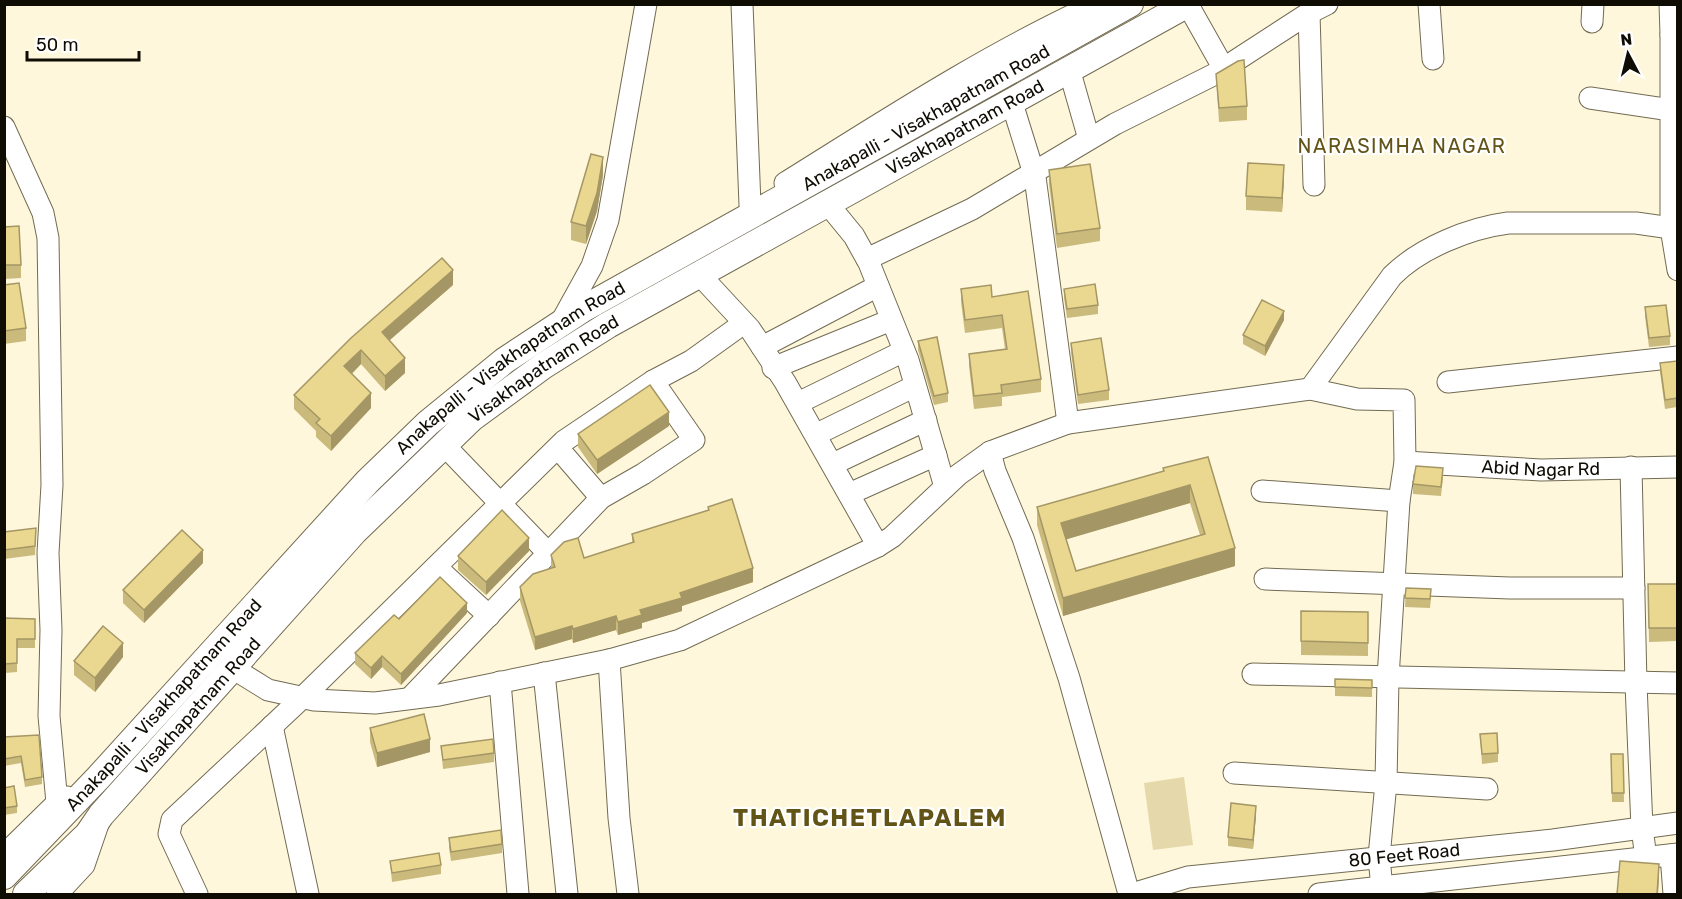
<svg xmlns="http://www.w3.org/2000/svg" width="1682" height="899" viewBox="0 0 1682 899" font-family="Rubik,sans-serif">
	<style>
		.park { fill: #e5d9ab }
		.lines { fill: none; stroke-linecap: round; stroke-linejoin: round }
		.minor-casing { stroke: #726b53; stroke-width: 23 }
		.major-casing { stroke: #726b53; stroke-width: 28 }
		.minor { stroke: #fff; stroke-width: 21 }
		.major { stroke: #fff; stroke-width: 26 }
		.wall { fill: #caba7c; fill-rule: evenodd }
		.shaded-wall { fill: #a49765 }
		.building { fill: #ebd890; stroke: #a49765; stroke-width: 1.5; fill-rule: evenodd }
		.labels { text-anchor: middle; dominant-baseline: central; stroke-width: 4.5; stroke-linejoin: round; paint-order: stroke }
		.street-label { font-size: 18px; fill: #0f0c04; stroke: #fff }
		.neighbourhood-label { font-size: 20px; letter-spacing: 1.5px; fill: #625317; stroke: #fff }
		.district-label { font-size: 24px; font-weight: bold; letter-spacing: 1.5px; fill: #625317; stroke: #fff }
	</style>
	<rect width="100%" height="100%" fill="#fef7db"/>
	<polygon class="park" points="1184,777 1193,845 1153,850 1144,783"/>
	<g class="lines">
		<g class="minor-casing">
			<g id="minor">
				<polyline points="742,4 750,205"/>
				<polyline points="1429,4 1433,59"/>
				<polyline points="1670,4 1671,35"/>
				<polyline points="1188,5 1224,69"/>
				<polyline points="1309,13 1314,185"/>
				<polyline points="1592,22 1593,4"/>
				<polyline points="1678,35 1671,35 1671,228 1678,270"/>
				<polyline points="1069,69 1089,139"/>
				<polyline points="1590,98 1671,110"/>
				<polyline points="1011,100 1035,177 1068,423"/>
				<polyline points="4,127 43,213 48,238 52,485 48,553 51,630 49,716 57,803"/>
				<path d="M785 183C886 120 987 54 1096 4"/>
				<polyline points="827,203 854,236 869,263 908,360 945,487"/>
				<polyline points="867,259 972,209 1115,124 1215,74 1309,13 1327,4"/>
				<polyline points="699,274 750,329 785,382 878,546"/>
				<polyline points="560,324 592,266 608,220 646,4"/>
				<polyline points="762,347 878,286"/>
				<polyline points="773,368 891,320"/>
				<polyline points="1448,382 1678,357"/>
				<path d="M1310 389 1392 276C1420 248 1469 228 1508 223H1636L1678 229"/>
				<polyline points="798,403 904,351"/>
				<polyline points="817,434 915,386"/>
				<polyline points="444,445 548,553"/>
				<polyline points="558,448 601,498"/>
				<polyline points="990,452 995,471 1023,538 1069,678 1129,894"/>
				<path id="s1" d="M1405 462 1541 470 1678 467"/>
				<polyline points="833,464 926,420"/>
				<polyline points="1631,467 1636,684 1642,828 1646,858"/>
				<polyline points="1262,491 1399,501"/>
				<polyline points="849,494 936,455"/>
				<polyline points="436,567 489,616"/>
				<polyline points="1265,579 1510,588 1634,588"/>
				<polyline points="609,660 619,818 628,894"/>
				<polyline points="234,669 268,690 314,700 375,703 439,695 609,660 680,640 878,546 892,537 958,475 990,452 1068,423 1310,389 1357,399 1404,400 1405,462 1399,501 1388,678 1386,783 1379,857 1382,889"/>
				<polyline points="544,673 567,894"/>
				<polyline points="1253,674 1678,683"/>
				<polyline points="500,682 518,894"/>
				<polyline points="410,698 601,498 643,474 694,440 653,381"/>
				<polyline points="272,726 308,894"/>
				<polyline points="1234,773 1487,789"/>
				<polyline points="4,855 57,803 67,797"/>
				<polyline points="1671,855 1674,894"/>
				<polyline points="57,894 84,865 98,824"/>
				<polyline points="197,894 169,834 172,820 302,698 564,441 653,381 691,361 744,323"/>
				<path id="s2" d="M1132 894 1188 877 1553 840 1678 823"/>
				<polyline points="1319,894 1678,854"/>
			</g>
		</g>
		<g class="major-casing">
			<g id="major">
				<path id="s3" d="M4 876 98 778 368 481 428 423 504 361 583 309 1130 4"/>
				<path id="s4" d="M26 894 88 834 101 815 354 532 472 418 543 366 608 325 1188 4"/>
			</g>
		</g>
		<use href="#minor" class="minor"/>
		<use href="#major" class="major"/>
	</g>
	<g class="wall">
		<polygon points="681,4 710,4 710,6"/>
		<polygon points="1216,74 1247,106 1247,120 1219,122"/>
		<polygon points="1049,170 1100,228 1100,241 1057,248 1049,184"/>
		<polygon points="603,175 597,211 586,244 571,240 571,222"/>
		<polygon points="1284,179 1282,212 1246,210 1246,196"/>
		<polygon points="4,227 21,265 21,278 4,279"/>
		<polygon points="4,285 26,328 26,341 4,344"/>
		<polygon points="453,285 389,340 405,373 385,391 361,364 352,374 371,408 331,451 316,437 316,431 294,409 294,395"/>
		<polygon points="961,289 992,297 1041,379 1041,392 1002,397 1002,406 974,409 969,366 969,354 1005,349 1002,328 965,333 961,302"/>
		<polygon points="1064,289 1098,305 1098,314 1067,318 1064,298"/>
		<polygon points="1645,307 1670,336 1670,345 1649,347 1645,316"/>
		<polygon points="1284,320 1265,356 1243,344 1243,335"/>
		<polygon points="918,341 948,393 948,402 934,405 918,350"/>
		<polygon points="1071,343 1109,390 1109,400 1078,404 1071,352"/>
		<polygon points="1677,361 1677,407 1665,409 1660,372 1660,363"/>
		<polygon points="669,426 597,474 578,447 578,434"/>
		<path d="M1208 457 1235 566 1063 616 1037 525V507L1163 472V468ZM1190 503 1200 535 1076 571 1066 539Z"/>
		<polygon points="1443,477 1441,496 1413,494 1413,484"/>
		<polygon points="708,507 753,582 682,606 682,611 642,623 642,628 618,635 616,630 573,643 572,639 535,650 520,601 520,587 551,568 551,555 584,558 632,543 632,534 708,510"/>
		<polygon points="36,528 35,555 4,559 4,532"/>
		<polygon points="529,551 486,595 458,570 458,556"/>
		<polygon points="203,563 144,623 123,603 123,590"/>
		<polygon points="1648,584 1677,584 1677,641 1649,642"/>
		<polygon points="1406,588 1431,598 1430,608 1405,607"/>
		<polygon points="1301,611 1368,612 1368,656 1301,655"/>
		<polygon points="467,613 401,685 382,667 371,679 355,664 355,653 399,619"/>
		<polygon points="4,618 35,619 35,648 17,648 17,672 5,673"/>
		<polygon points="123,657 95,692 74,675 74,661"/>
		<polygon points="1335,679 1372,680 1372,697 1335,696"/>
		<polygon points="370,728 430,752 377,767 370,742"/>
		<polygon points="1480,734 1498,753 1498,762 1482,764"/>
		<polygon points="4,737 42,777 42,784 25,787 21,763 4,766"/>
		<polygon points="441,746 494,753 494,762 443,769"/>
		<polygon points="1611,754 1623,754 1624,802 1612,802"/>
		<polygon points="4,788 17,806 17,813 4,815"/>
		<polygon points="1256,815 1253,849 1228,846 1228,837"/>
		<polygon points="449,838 502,844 502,853 451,861 449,848"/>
		<polygon points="390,861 441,865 441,874 392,882"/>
	</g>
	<g class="shaded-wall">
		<polygon points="603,157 603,175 597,211 586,244 586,226"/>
		<polygon points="1284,165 1284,179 1282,212 1282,198"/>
		<polygon points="453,270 453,285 382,347 382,332"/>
		<polygon points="1284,311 1284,320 1265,356 1265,346"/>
		<polygon points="361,350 361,364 344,381 344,366"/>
		<polygon points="405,358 405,373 385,391 385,376"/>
		<polygon points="371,393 371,408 331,451 331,436"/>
		<polygon points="669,412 669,426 597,474 597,460"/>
		<polygon points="1190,485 1190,503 1061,541 1061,523"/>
		<polygon points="529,538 529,551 486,595 486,582"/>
		<polygon points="1235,548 1235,566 1063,616 1063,598"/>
		<polygon points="203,550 203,563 144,623 144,610"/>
		<polygon points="753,568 753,582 682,606 682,611 642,623 642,628 618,635 618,622 640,610 680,593"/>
		<polygon points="467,603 467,613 401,685 401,674"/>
		<polygon points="616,616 616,630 573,643 573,629"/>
		<polygon points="572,626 572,639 535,650 535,637"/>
		<polygon points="123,643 123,657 95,692 95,678"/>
		<polygon points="382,656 382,667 371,679 371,668"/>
		<polygon points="430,739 430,752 377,767 377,753"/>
		<polygon points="1256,806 1256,815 1253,849 1253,840"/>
		<polygon points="1659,864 1659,878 1658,894 1657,894"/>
	</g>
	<g class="building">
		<polygon points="1244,60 1247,106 1219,108 1216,74 1238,61"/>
		<polygon points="591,154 603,157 597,193 586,226 571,222"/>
		<polygon points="1248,163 1284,165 1282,198 1246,196"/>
		<polygon points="1090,164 1100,228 1057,234 1049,170"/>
		<polygon points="19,226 21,265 4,265 4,227"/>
		<polygon points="442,258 453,270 382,332 405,358 385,376 361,350 344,366 371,393 331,436 316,423 320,419 294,395 351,338"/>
		<polygon points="19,283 26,328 4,331 4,285"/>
		<polygon points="1095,284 1098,305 1067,309 1064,289"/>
		<polygon points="991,285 992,297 1028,291 1041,379 1001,385 1002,393 974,396 969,354 1007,349 1002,315 965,320 961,289"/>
		<polygon points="1262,300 1284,311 1265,346 1243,335"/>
		<polygon points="1666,305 1670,336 1649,338 1645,307"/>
		<polygon points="937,337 948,393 934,396 918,341"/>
		<polygon points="1101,338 1109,390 1078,395 1071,343"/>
		<polygon points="1677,361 1677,398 1665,400 1660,363"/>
		<polygon points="650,385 669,412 597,460 578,434"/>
		<path d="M1208 457 1235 548 1063 598 1037 507 1164 471 1163 468ZM1190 485 1205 534 1076 571 1061 523Z"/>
		<polygon points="1416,466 1443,468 1441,487 1413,484"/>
		<polygon points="732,499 753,568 680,593 682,598 640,610 642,615 618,622 616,616 573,629 572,626 535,637 520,587 533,574 555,567 551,555 564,542 578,538 584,558 634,542 632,534 709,510 708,507"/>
		<polygon points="502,510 529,538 486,582 458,556"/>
		<polygon points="36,528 35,546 4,550 4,532"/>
		<polygon points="182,530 203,550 144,610 123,590"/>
		<polygon points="440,577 467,603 401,674 382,656 371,668 355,653 394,615 399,619"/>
		<polygon points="1648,584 1677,584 1677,628 1649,628"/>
		<polygon points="1406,588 1431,589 1430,599 1405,598"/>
		<polygon points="1301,611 1368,612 1368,643 1301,641"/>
		<polygon points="4,618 35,619 35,639 17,639 17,663 5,664"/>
		<polygon points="103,626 123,643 95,678 74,661"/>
		<polygon points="1335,679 1372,680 1372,688 1335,687"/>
		<polygon points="424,714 430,739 377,753 370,728"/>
		<polygon points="1497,733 1498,753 1482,754 1480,734"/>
		<polygon points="39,735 42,777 25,780 21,756 4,759 4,737"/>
		<polygon points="493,739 494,753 443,760 441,746"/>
		<polygon points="1611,754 1623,754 1624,793 1612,793"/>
		<polygon points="14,786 17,806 4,808 4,788"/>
		<polygon points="1231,803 1256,806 1253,840 1228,837"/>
		<polygon points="501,830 502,844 451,852 449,838"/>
		<polygon points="439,853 441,865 392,873 390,861"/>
		<polygon points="1620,861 1659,864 1657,894 1617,894"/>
	</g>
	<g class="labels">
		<g class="street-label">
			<text stroke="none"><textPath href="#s3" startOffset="1206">Anakapalli - Visakhapatnam Road</textPath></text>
			<text stroke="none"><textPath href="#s4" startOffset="1226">Visakhapatnam Road</textPath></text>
			<text stroke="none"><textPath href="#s3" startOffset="720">Anakapalli - Visakhapatnam Road</textPath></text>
			<text stroke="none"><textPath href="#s4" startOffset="740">Visakhapatnam Road</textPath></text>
			<text stroke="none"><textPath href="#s1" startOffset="136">Abid Nagar Rd</textPath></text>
			<text stroke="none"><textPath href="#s3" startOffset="234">Anakapalli - Visakhapatnam Road</textPath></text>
			<text stroke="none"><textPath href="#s4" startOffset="255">Visakhapatnam Road</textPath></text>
			<text stroke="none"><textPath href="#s2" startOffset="276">80 Feet Road</textPath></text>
		</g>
		<g class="neighbourhood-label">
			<text x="1402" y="146">NARASIMHA NAGAR</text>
		</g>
		<g class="district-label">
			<text x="870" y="818">THATICHETLAPALEM</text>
		</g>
	</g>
	<rect width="1682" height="899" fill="none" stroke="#0f0c04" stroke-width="12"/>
	<g transform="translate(1628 54) rotate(353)" stroke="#ffffff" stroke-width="4.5" paint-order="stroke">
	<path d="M0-4.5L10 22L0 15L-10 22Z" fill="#0f0c04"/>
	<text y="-9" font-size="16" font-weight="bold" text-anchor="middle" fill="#0f0c04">N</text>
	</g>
	<path d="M27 51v9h112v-9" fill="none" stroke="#0f0c04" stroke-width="3"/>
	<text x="36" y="51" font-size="18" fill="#0f0c04" stroke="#ffffff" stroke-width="4.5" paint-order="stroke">50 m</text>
</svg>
